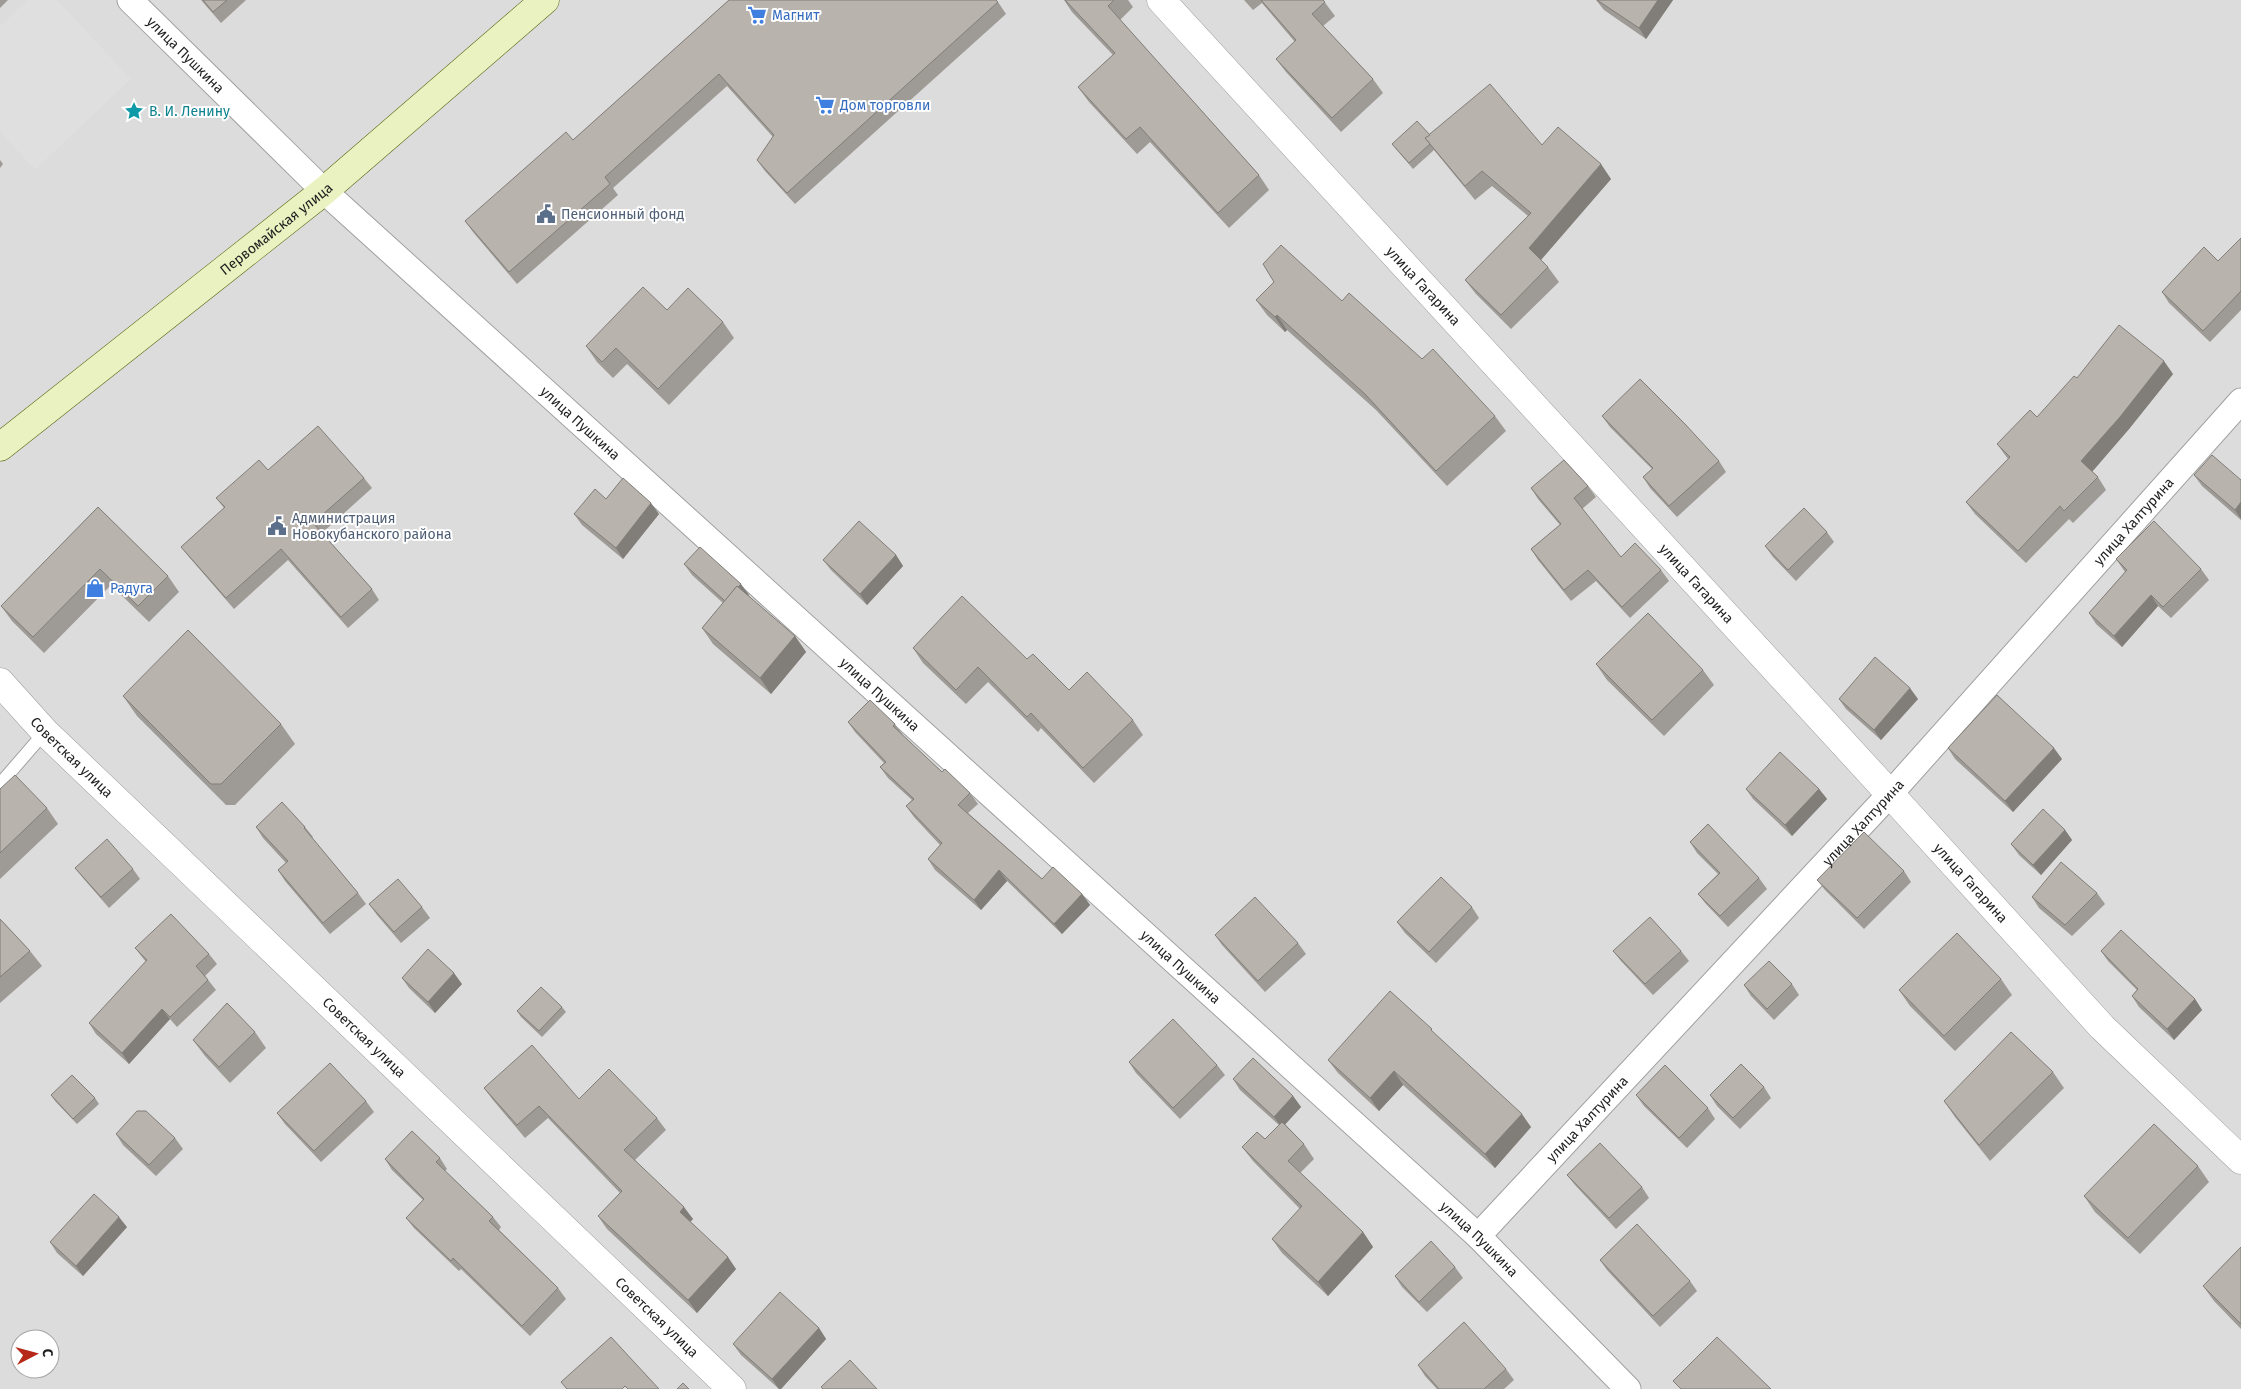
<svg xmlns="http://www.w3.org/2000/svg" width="2241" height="1389" viewBox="0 0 2241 1389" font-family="'Fira Sans',sans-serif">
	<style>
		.residential { fill: #dddcdc; fill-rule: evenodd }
		.parking { fill: #dfdfdf }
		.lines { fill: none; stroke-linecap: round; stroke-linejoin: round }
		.service-casing { stroke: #a0a0a0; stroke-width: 14 }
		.minor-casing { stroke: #a0a0a0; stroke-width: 27 }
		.tertiary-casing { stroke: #a0a0a0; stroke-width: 29 }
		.secondary-casing { stroke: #576a12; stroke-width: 29 }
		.service { stroke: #fff; stroke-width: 12 }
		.minor { stroke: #fff; stroke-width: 25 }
		.tertiary { stroke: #fff; stroke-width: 28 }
		.secondary { stroke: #eaf2c1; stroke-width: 28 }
		.wall { fill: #9e9a95 }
		.shaded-wall { fill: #817d79 }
		.building { fill: #b8b3ad; stroke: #817d79 }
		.labels { text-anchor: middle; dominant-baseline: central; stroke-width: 4; stroke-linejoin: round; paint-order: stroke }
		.shop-label { font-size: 14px; fill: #366cbe; stroke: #fff; text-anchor: start }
		.street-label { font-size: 14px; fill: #1f1f1f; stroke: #fff }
		.culture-label { font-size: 14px; fill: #0d838f; stroke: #fff; text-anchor: start }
		.service-label { font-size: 14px; fill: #4e5e75; stroke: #fff; text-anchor: start }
	</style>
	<rect width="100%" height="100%" fill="#efede7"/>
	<path class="residential" d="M0 0H2241V1389H0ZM20 1339H50V1369H20Z"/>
	<polygon class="parking" points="27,0 57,0 131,79 35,170 0,132 0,26"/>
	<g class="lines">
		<g class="service-casing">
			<polyline id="service" points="0,784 45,732"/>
		</g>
		<g class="minor-casing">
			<g id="minor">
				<path id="s1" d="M130 0 324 191 1478 1236 1628 1389"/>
				<path id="s2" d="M1478 1236 1890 794 2241 401"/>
			</g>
		</g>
		<g class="tertiary-casing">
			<g id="tertiary">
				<path id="s3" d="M1161 0 1890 794 2102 1027 2241 1160"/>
				<path id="s4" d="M0 682 45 732 732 1389"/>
			</g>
		</g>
		<g class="secondary-casing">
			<g id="secondary">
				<path id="s5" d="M0 447 324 191 545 0"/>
			</g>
		</g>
		<use href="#service" class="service"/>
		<use href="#minor" class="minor"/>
		<use href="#tertiary" class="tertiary"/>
		<use href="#secondary" class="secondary"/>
	</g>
	<g class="wall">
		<polygon points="0,0 8,0 0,8"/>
		<polygon points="201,0 246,0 221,23"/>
		<polygon points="729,0 998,2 1006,14 795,204 765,171 757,160 773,137 727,86 613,188 618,195 517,284 473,232 465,221 573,140"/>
		<polygon points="1064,0 1128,0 1133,7 1120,20 1259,175 1269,190 1229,228 1150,142 1137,154 1089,102 1078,87 1113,55 1072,12"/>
		<polygon points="1244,0 1323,0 1335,16 1323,26 1373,79 1383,93 1341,132 1286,72 1276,59 1295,42 1262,3 1253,10"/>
		<polygon points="1596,0 1673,0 1646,39 1604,10"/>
		<polygon points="1430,135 1542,145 1611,179 1541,260 1548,267 1559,282 1511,329 1476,294 1465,280 1528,216 1492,186 1475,200 1434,150 1413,169 1396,149 1392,144"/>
		<polygon points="0,160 3,164 0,168"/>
		<polygon points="2241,238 2241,310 2210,342 2169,303 2162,292 2218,261"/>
		<polygon points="1256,300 1342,301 1422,359 1495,416 1506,431 1447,486 1376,410 1287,330 1285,332 1267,315"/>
		<polygon points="667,310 723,322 734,338 669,405 627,364 613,378 597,362 586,346"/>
		<polygon points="2173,374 2129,429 2092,472 2098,477 2106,490 2073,523 2069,519 2026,563 1975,514 1966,502 2008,459 1997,444 2037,417 2077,378"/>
		<polygon points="1602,416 1719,461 1726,472 1677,517 1650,488 1643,477 1652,469 1610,427"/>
		<polygon points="268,470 364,478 372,488 322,533 372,589 379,600 348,628 288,560 234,609 189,557 181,547 224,508 216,498"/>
		<polygon points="2194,475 2241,480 2241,520 2202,486"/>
		<polygon points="1588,486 1596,497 1582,509 1621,557 1661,570 1669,581 1630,618 1596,581 1571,601 1538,560 1531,549 1560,525 1538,499 1531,488"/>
		<polygon points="606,499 659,514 623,559 582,525 574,514"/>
		<polygon points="98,507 168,576 179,592 149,622 111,585 44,653 12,621 1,606"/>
		<polygon points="1827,532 1834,542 1796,581 1773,557 1765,546"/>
		<polygon points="896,555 903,566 867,605 831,570 823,560"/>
		<polygon points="2116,559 2201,569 2209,580 2171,618 2158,606 2122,647 2096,624 2089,613 2125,572"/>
		<polygon points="684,564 749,595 748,596 795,636 806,652 771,694 713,644 702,628 723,603 692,575"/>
		<polygon points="913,648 1027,659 1069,690 1133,720 1143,735 1094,783 1041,728 1038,732 988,682 966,704 923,663"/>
		<polygon points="1596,664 1703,670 1714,685 1664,736 1607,680"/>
		<polygon points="123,696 281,724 295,744 235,805 226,805 137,716"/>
		<polygon points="1839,699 1918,699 1881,740 1846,709"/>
		<polygon points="848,722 895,724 903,735 902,735 942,772 970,793 978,804 968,813 1042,879 1082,894 1090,905 1062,934 1007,881 981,910 935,870 928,859 940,845 914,817 906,806 912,800 888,778 880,767 884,763 855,732"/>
		<polygon points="1948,748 2062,759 2013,812 1955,759"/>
		<polygon points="0,789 47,808 58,824 0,879"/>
		<polygon points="1746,789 1819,789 1827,799 1792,836 1753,799"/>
		<polygon points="256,827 305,827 313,837 312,838 358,893 366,904 330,934 285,881 278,870 286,863 263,838"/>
		<polygon points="2065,830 2072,840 2041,875 2019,855 2011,844"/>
		<polygon points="1690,842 1759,878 1767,889 1728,927 1706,904 1698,894 1718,874 1697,853"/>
		<polygon points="75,868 133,869 140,879 109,908 83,878"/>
		<polygon points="1904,871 1911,882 1864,929 1825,890 1817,880"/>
		<polygon points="2097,893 2105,904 2072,936 2039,908 2032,897"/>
		<polygon points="369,904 422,907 430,918 401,943 377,915"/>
		<polygon points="1472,907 1479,918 1436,963 1405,933 1397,922"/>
		<polygon points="0,919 30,951 42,966 0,1003"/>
		<polygon points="1215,935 1298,943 1306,954 1265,992 1222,945"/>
		<polygon points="135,948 209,954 217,964 205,976 216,990 177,1027 170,1019 129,1064 96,1034 89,1023 146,962"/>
		<polygon points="1613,951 1681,951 1689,961 1653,995 1621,961"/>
		<polygon points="2101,951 2195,999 2202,1010 2174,1040 2139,1007 2132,996 2137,990 2108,961"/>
		<polygon points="402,978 462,984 435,1013 409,988"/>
		<polygon points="2001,979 2012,995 1955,1051 1910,1006 1899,990"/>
		<polygon points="1792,984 1799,995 1774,1020 1751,996 1744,985"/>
		<polygon points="562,1007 566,1012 542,1037 521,1017 517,1011"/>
		<polygon points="255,1032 266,1048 230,1083 205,1056 193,1040"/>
		<polygon points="1437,1036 1531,1127 1495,1168 1403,1085 1379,1111 1338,1073 1328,1060"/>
		<polygon points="1129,1062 1217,1065 1225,1075 1180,1119 1136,1073"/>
		<polygon points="2053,1072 2064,1088 1990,1161 1955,1117 1944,1101"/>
		<polygon points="1233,1079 1293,1096 1301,1107 1285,1124 1304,1144 1314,1159 1300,1173 1363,1232 1373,1247 1328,1296 1282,1253 1272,1239 1300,1209 1253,1161 1242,1147 1265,1139 1279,1125 1240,1090"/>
		<polygon points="1764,1087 1771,1098 1740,1129 1717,1106 1710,1095"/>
		<polygon points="484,1088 579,1099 657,1118 666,1130 635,1160 693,1219 690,1222 736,1269 697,1313 607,1229 598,1216 620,1193 548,1118 525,1138 493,1100"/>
		<polygon points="51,1095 95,1098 99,1104 77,1124 55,1101"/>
		<polygon points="1636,1095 1708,1108 1715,1119 1687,1148 1644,1106"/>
		<polygon points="366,1101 374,1112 321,1162 285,1124 277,1113"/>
		<polygon points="116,1134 175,1138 183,1149 156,1176 123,1145"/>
		<polygon points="440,1158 447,1169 445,1171 493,1217 501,1227 499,1230 558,1288 566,1299 530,1336 461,1269 459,1271 414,1228 406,1218 423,1200 392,1170 385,1159"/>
		<polygon points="2198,1166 2209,1182 2140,1254 2095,1212 2084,1196"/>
		<polygon points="1567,1175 1642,1187 1649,1198 1616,1229 1575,1185"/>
		<polygon points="127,1227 83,1276 57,1253 50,1242"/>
		<polygon points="2241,1247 2241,1329 2214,1301 2203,1286"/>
		<polygon points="1600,1260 1690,1281 1697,1291 1660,1327 1607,1270"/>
		<polygon points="1455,1267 1463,1278 1427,1312 1402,1287 1395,1276"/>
		<polygon points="819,1328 826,1339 781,1389 779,1389 741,1355 733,1344"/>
		<polygon points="1418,1365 1506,1369 1514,1380 1504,1389 1437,1389 1425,1376"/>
	</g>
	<g class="shaded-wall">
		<polygon points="1658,0 1673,0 1646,39 1639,28"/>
		<polygon points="1601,164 1611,179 1539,262 1529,248"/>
		<polygon points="1277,315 1287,330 1285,332 1275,317"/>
		<polygon points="2164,361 2173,374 2129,429 2090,474 2081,461"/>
		<polygon points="2241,502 2241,519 2235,510"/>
		<polygon points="651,503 659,514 623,559 616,548"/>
		<polygon points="896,555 903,566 867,605 860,594"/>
		<polygon points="741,584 749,595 733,612 726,602"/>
		<polygon points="2151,595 2158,606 2122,647 2114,636"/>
		<polygon points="795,636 806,652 771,694 760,678"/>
		<polygon points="1910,688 1918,699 1881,740 1874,730"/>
		<polygon points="2054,748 2062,759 2013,812 2005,801"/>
		<polygon points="1819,789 1827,799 1792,836 1785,825"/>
		<polygon points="2065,830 2072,840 2041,875 2033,865"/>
		<polygon points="999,870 1007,881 981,910 974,900"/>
		<polygon points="1082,894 1090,905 1062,934 1054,924"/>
		<polygon points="454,973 462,984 435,1013 428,1002"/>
		<polygon points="2195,999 2202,1010 2174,1040 2167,1029"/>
		<polygon points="162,1009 170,1019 129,1064 122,1053"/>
		<polygon points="1394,1071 1403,1085 1379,1111 1370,1098"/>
		<polygon points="1293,1096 1301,1107 1282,1128 1274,1117"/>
		<polygon points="1522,1114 1531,1127 1495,1168 1485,1154"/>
		<polygon points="684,1207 693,1219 688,1224 680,1212"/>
		<polygon points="119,1217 127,1227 83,1276 76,1266"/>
		<polygon points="1363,1232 1373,1247 1328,1296 1318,1282"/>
		<polygon points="728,1257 736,1269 697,1313 688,1300"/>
		<polygon points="819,1328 826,1339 781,1389 779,1389 772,1379"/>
	</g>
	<g class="building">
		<polygon points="203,0 227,0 213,12"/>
		<polygon points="729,0 996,0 998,2 787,193 757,160 774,135 719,74 605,177 610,184 509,272 465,221 566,132 573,140"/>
		<polygon points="1065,0 1114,0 1108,6 1259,175 1218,213 1140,127 1126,139 1078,87 1115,53"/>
		<polygon points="1261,0 1323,0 1325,2 1312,14 1373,79 1332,118 1276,59 1296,40"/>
		<polygon points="1597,0 1658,0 1639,28"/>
		<polygon points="1490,84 1542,145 1558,127 1601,164 1529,248 1548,267 1501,315 1465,280 1531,213 1482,171 1465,186 1425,138"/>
		<polygon points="1417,121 1430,135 1425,138 1430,144 1409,163 1392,144"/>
		<polygon points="2241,238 2241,291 2203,331 2162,292 2204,247 2218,261"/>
		<polygon points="1281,245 1342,301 1349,293 1422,359 1433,349 1495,416 1436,471 1365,394 1277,315 1275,317 1256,300 1274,282 1263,264"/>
		<polygon points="643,287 667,310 688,288 723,322 658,389 616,348 602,362 586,346"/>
		<polygon points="2119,325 2164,361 2120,417 2081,461 2098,477 2064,511 2060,506 2018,551 1966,502 2010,457 1997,444 2030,410 2037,417 2074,376 2077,378"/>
		<polygon points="1640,379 1685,424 1719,461 1669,506 1643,477 1653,468 1602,416"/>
		<polygon points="318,426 364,478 313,523 372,589 341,617 281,549 226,598 181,547 225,507 216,498 259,460 268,470"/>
		<polygon points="2212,455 2241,480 2241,502 2235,510 2194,475"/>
		<polygon points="1564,460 1588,486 1574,498 1621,557 1635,543 1661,570 1622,607 1588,570 1564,590 1531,549 1561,524 1531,488"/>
		<polygon points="623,478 651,503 616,548 574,514 595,489 606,499"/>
		<polygon points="98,507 168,576 138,606 100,569 33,637 1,606"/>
		<polygon points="1804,508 1827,532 1788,570 1765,546"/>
		<polygon points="859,521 896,555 860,594 823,560"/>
		<polygon points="2154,521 2201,569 2163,607 2151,595 2114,636 2089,613 2127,570 2116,559"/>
		<polygon points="700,547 741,584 738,587 737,586 725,601 684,564"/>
		<polygon points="737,586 795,636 760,678 702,628"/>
		<polygon points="962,596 1027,659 1033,654 1069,690 1087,672 1133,720 1083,768 1031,713 1027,717 978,667 956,690 913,648"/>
		<polygon points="1648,613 1703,670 1652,720 1596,664"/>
		<polygon points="188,630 281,724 221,784 211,784 123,696"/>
		<polygon points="1875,657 1910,688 1874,730 1839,699"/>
		<polygon points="1997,695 2054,748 2005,801 1948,748"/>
		<polygon points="870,700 895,724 893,726 942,772 945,769 970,793 958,805 1042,879 1053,867 1082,894 1054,924 999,870 974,900 928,859 942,843 906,806 914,799 880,767 886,762 848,722"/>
		<polygon points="1780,752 1819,789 1785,825 1746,789"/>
		<polygon points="15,775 47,808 0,853 0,789"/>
		<polygon points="282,802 305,827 304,828 358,893 323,923 278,870 288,861 256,827"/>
		<polygon points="2043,809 2065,830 2033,865 2011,844"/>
		<polygon points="1708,824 1759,878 1720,916 1698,894 1720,873 1690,842"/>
		<polygon points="1864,832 1904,871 1857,918 1817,880"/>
		<polygon points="107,839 133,869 101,897 75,868"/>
		<polygon points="2061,862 2097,893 2065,925 2032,897"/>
		<polygon points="1441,877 1472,907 1429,952 1397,922"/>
		<polygon points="398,879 422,907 394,932 369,904"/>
		<polygon points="1255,897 1298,943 1258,981 1215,935"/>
		<polygon points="171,914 209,954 196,966 208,980 170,1017 162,1009 122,1053 89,1023 147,960 135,948"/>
		<polygon points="1650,917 1681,951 1645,984 1613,951"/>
		<polygon points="0,919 30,951 0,977"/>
		<polygon points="2121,930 2195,999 2167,1029 2132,996 2138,989 2101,951"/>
		<polygon points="1957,933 2001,979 1944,1036 1899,990"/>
		<polygon points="428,949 454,973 428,1002 402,978"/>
		<polygon points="1769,961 1792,984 1767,1009 1744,985"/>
		<polygon points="541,987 562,1007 539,1031 517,1011"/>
		<polygon points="1390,991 1432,1029 1431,1030 1522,1114 1485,1154 1394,1071 1370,1098 1328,1060"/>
		<polygon points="227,1003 255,1032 219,1067 193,1040"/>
		<polygon points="1173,1019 1217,1065 1173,1108 1129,1062"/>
		<polygon points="2011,1032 2053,1072 1979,1145 1944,1101"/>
		<polygon points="532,1045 579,1099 609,1069 657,1118 624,1150 684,1207 680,1212 728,1257 688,1300 598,1216 622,1191 539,1106 517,1125 484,1088"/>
		<polygon points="1253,1058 1293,1096 1274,1117 1233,1079"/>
		<polygon points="330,1063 366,1101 314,1151 277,1113"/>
		<polygon points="1741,1064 1764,1087 1733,1118 1710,1095"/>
		<polygon points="1665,1065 1708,1108 1679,1138 1636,1095"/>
		<polygon points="72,1075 95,1098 73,1119 51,1095"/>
		<polygon points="137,1111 146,1111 175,1138 149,1165 116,1134"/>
		<polygon points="1282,1122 1304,1144 1288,1161 1363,1232 1318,1282 1272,1239 1302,1206 1242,1147 1257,1132 1265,1139"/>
		<polygon points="2154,1124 2198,1166 2128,1238 2084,1196"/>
		<polygon points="412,1131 440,1158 436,1162 493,1217 489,1221 558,1288 522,1326 453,1258 451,1261 406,1218 424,1199 385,1159"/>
		<polygon points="1600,1143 1642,1187 1609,1218 1567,1175"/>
		<polygon points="94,1194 119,1217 76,1266 50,1242"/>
		<polygon points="1637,1224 1690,1281 1653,1316 1600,1260"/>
		<polygon points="1431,1241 1455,1267 1419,1302 1395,1276"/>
		<polygon points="2241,1247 2241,1324 2203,1286"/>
		<polygon points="780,1292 819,1328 772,1379 733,1344"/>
		<polygon points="1464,1322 1506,1369 1484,1389 1439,1389 1418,1365"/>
		<polygon points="611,1337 659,1389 628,1389 625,1386 622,1389 567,1389 561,1382"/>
		<polygon points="1717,1337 1771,1389 1681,1389 1673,1381"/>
		<polygon points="850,1360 877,1389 823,1389 821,1387"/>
		<polygon points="683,1383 689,1389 677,1389"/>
	</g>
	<defs>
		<g id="supermarket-bare" transform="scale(1.5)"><path d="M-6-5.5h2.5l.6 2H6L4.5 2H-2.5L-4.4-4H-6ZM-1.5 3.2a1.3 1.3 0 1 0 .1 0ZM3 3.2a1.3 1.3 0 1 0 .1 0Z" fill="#3f7fe0" stroke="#fff" stroke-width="2.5" paint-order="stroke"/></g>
		<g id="sight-bare" transform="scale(1.5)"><path d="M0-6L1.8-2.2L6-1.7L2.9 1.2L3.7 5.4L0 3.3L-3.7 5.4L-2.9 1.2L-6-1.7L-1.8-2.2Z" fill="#0f9aa8" stroke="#fff" stroke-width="2.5" paint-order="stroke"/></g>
		<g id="civic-bare" transform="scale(1.5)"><path d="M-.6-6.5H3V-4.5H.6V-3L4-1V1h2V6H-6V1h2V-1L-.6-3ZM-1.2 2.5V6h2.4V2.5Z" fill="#5c6f8a" stroke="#fff" stroke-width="2.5" paint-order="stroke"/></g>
		<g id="shop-bare" transform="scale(1.5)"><path d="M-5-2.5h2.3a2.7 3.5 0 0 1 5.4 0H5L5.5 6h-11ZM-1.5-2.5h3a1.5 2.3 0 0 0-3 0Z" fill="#3f7fe0" stroke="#fff" stroke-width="2.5" paint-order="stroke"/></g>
	</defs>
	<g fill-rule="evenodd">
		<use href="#supermarket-bare" x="757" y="15"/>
		<use href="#supermarket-bare" x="825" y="105"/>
		<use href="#sight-bare" x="134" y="111"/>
		<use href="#civic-bare" x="546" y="214"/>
		<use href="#civic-bare" x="277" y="526"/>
		<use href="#shop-bare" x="95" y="588"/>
	</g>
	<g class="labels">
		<g class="shop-label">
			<text x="772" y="15">Магнит</text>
			<text x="840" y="105">Дом торговли</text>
			<text x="110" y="588">Радуга</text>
		</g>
		<g class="street-label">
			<text stroke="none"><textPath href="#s1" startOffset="78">улица Пушкина</textPath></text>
			<text stroke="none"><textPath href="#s5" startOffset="352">Первомайская улица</textPath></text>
			<text stroke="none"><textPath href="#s3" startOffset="388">улица Гагарина</textPath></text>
			<text stroke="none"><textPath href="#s1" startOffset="618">улица Пушкина</textPath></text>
			<text stroke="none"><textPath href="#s2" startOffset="970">улица Халтурина</textPath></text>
			<text stroke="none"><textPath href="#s3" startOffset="792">улица Гагарина</textPath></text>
			<text stroke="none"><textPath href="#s1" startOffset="1022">улица Пушкина</textPath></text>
			<text stroke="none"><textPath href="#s4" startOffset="104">Советская улица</textPath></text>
			<text stroke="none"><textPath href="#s2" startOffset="565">улица Халтурина</textPath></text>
			<text stroke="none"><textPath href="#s3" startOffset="1198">улица Гагарина</textPath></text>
			<text stroke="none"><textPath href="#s1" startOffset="1428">улица Пушкина</textPath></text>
			<text stroke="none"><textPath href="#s4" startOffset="509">Советская улица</textPath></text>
			<text stroke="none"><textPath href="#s2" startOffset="160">улица Халтурина</textPath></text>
			<text stroke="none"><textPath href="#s1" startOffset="1832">улица Пушкина</textPath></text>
			<text stroke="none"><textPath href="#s4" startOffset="914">Советская улица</textPath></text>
		</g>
		<g class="culture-label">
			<text x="149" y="111">В. И. Ленину</text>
		</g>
		<g class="service-label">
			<text x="561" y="214">Пенсионный фонд</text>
			<text x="292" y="518">Администрация<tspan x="292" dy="16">Новокубанского района</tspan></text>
		</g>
	</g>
	<g transform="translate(35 1354) rotate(84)"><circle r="24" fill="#ffffff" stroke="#a5a5a5"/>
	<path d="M0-4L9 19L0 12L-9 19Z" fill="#b62918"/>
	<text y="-8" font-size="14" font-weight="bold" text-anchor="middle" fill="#1f1f1f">С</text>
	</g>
</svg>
